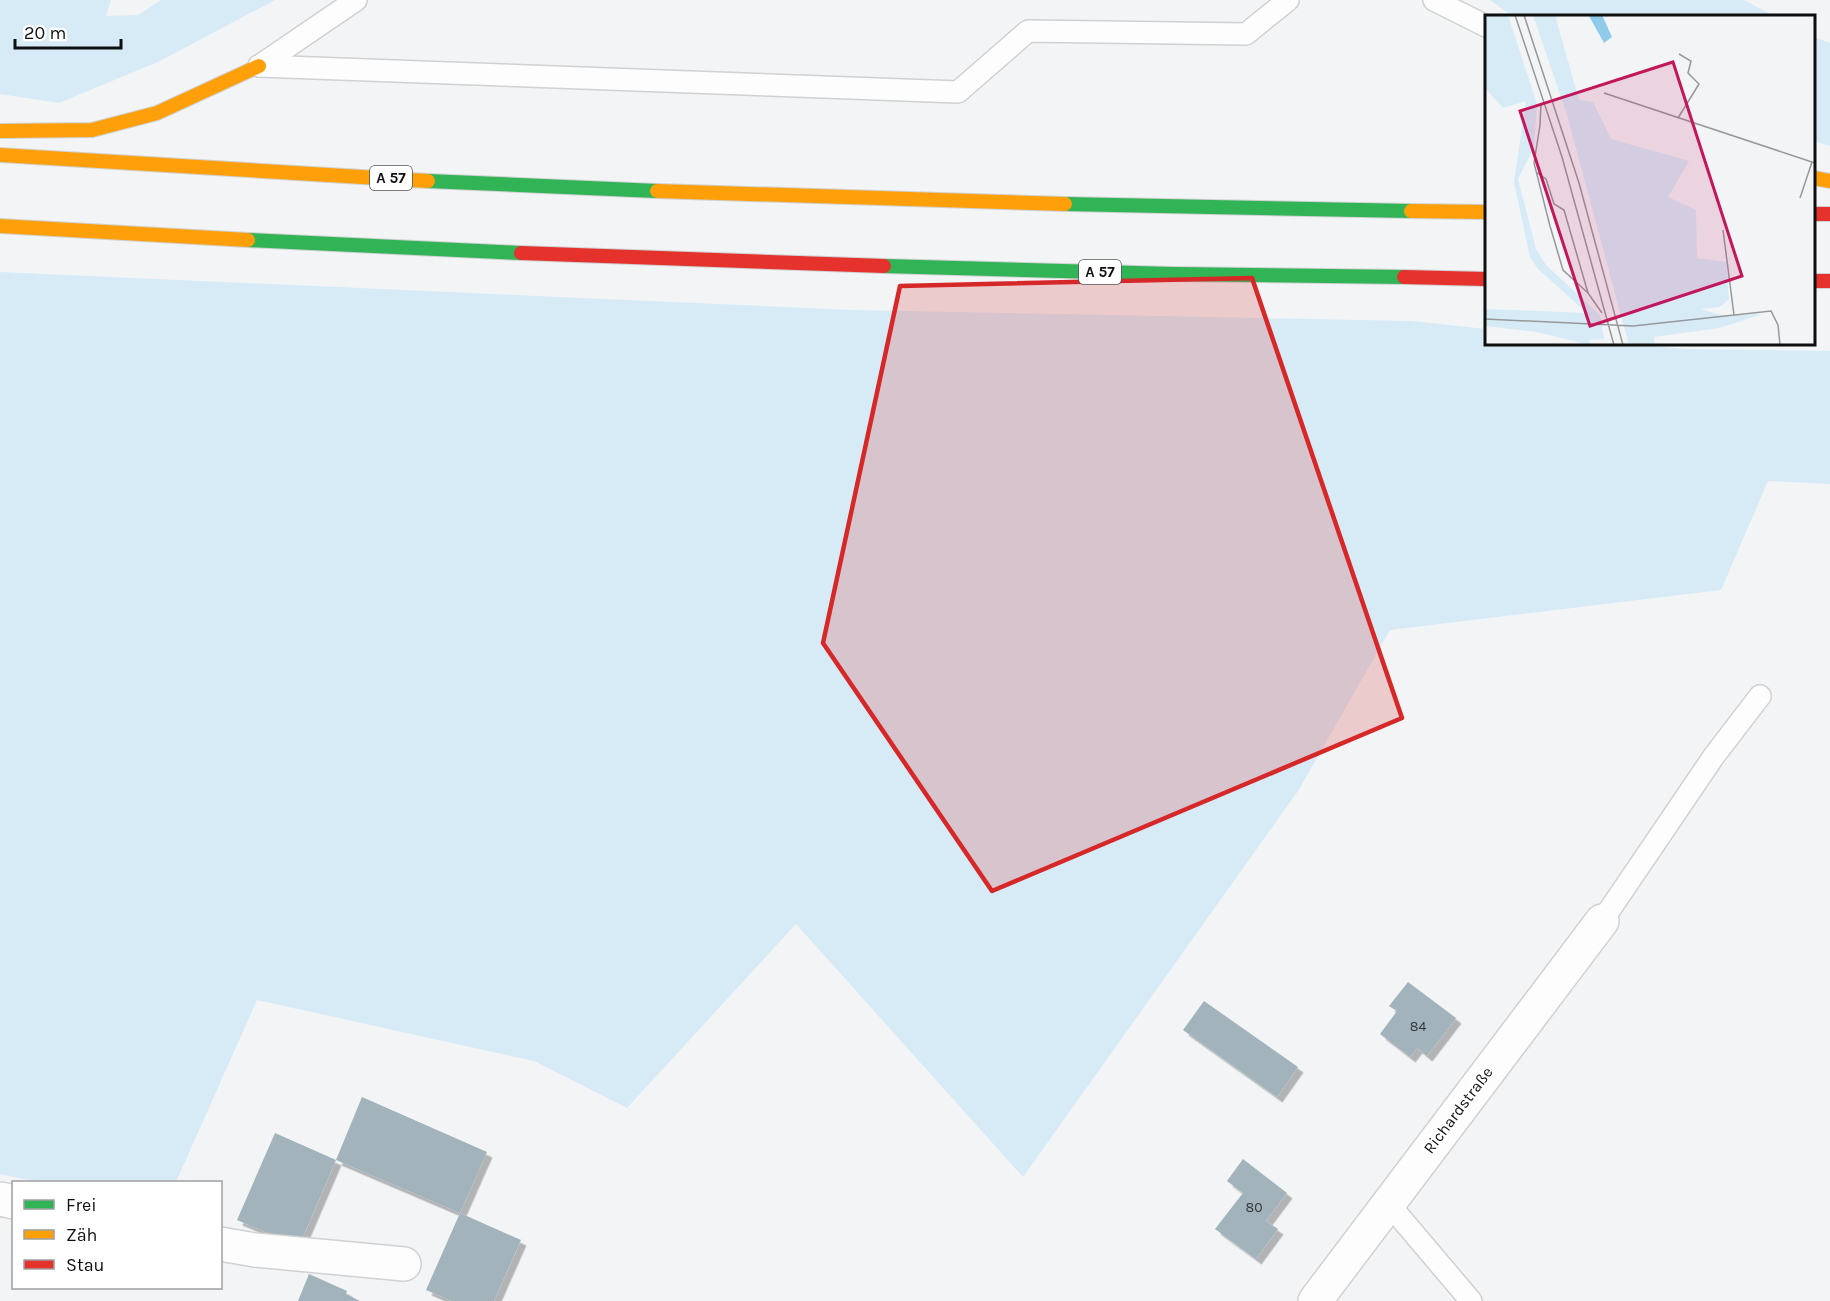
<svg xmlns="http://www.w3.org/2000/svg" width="1830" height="1301" viewBox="0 0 1830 1301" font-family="Karla,sans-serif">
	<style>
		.green { fill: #d7ebf7 }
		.building { fill: #a2b3bc; filter: url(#shadow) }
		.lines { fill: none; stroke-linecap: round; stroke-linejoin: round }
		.lane-casing { stroke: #cfd1d2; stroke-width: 24 }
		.street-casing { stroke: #cfd1d2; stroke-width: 36 }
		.fast-casing { stroke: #cfd1d2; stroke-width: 16 }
		.slow-casing { stroke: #cfd1d2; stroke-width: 16 }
		.jam-casing { stroke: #cfd1d2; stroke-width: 16 }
		.lane { stroke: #fdfdfe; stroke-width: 21 }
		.street { stroke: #fdfdfe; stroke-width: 33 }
		.fast { stroke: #30b455; stroke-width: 14 }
		.slow { stroke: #ff9f0a; stroke-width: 14 }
		.jam { stroke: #e5322d; stroke-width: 14 }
		.marked { fill: #d62828; fill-opacity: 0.2; stroke: #d62828; stroke-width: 4.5; stroke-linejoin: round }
		.labels { text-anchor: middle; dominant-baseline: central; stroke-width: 6; stroke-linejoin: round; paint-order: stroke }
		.number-label { font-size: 14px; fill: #33383b }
		.shield { fill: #fff; stroke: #565758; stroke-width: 1.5 }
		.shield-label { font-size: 15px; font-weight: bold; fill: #0e0f10 }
		.street-label { font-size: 16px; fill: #0e0f10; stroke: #fff }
		.inset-road { fill: none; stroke: #97989a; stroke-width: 1.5 }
		.view { fill: #c2185b; fill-opacity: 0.15; stroke: #c2185b; stroke-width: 3 }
		.inset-edge { fill: none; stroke: #0e0f10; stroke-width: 3 }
	</style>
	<defs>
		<filter id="shadow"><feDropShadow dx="5.5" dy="5.5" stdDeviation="0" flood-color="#0004"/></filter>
	</defs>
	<rect width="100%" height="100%" fill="#f2f4f6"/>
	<g class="green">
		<polygon points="0,0 111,0 106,16 138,15 161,0 275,0 160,61 59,103 0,94"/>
		<polygon points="1490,0 1744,0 1774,16 1512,16"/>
		<polygon points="1814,37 1830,43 1830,146 1814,141"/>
		<polygon points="0,272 852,310 1412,321 1486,329 1486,344 1629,344 1686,349 1830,351 1830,484 1768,481 1721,590 1390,630 1298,791 1023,1177 796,924 627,1108 534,1061 257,1000 176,1182 39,1182 0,1174"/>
	</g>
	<g class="building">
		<polygon points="1408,982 1456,1018 1427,1056 1417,1048 1410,1057 1380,1034 1397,1011 1389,1006"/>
		<polygon points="1204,1001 1298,1067 1277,1097 1183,1030"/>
		<polygon points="362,1097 487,1152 460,1213 336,1160"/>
		<polygon points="275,1133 336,1160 299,1246 237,1220"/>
		<polygon points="1243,1159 1287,1193 1266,1221 1278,1229 1256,1259 1215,1229 1243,1193 1227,1181"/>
		<polygon points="460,1213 521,1240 494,1301 452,1301 426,1290"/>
		<polygon points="309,1274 347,1291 346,1294 360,1301 298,1301"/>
	</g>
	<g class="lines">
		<g class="lane-casing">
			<g id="lane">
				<polyline points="1434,0 1486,26"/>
				<polyline points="259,66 958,92 1028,31 1246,34 1288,0"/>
				<polyline points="259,66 356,0"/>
				<polyline points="1602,921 1714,756 1760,696"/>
				<polyline points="1388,1203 1471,1301"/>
			</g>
		</g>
		<g class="street-casing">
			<g id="street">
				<polyline points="0,1199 14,1202"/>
				<polyline points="220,1244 255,1250 404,1264"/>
				<polyline points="1315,1301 1602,921"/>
			</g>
		</g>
		<g class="fast-casing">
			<g id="fast">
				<polyline points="428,181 657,191"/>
				<polyline points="1065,204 1411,211"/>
				<polyline points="248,240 521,253"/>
				<polyline points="884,266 1173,274 1404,277"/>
			</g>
		</g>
		<g class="slow-casing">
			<g id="slow">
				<polyline points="0,131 92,130 157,113 259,66"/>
				<polyline points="0,155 428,181"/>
				<polyline points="1814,178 1830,181"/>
				<polyline points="657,191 1065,204"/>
				<polyline points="1411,211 1486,212"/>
				<polyline points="0,226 248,240"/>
			</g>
		</g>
		<g class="jam-casing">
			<g id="jam">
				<polyline points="1814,214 1830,214"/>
				<polyline points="521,253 884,266"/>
				<polyline points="1404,277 1486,279"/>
				<polyline points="1814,281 1830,281"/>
			</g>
		</g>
		<use href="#lane" class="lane"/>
		<use href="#street" class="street"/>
		<use href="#fast" class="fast"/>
		<use href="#slow" class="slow"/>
		<use href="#jam" class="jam"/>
	</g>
	<path class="marked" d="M1252 278 1402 718 992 891 823 643 900 286Z"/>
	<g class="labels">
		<g class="number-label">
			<text x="1418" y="1026">84</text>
			<text x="1254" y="1207">80</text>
		</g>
		<g class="shield">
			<rect x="370" y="166" width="42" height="24" rx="4.5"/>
			<rect x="1079" y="260" width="42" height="24" rx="4.5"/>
		</g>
		<g class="shield-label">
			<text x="391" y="178">A 57</text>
			<text x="1100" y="272">A 57</text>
		</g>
		<g class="street-label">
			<text transform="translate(1458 1110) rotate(-53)">Richardstraße</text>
		</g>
	</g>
	<g transform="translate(1485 15)">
		<rect width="330" height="330" fill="#f2f4f6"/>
		<path d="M0 0H23L52 89 49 132 33 164 51 234 61 250 115 300 119 324 104 325 105 330 52 317 0 311V294L102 298 53 254 45 242 29 167 41 86 18 93 0 73ZM48 0H70L94 85 108 87 126 124 204 146 183 182 211 195 212 243 241 247 244 284 235 292 216 294 235 300 278 299 234 313 169 322 170 330H144L82 100Z" fill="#d7ebf7"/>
		<path d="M117 0 127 22 119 28 104 1Z" fill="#90cbe9"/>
		<path class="inset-road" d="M30 0 77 142 129 330M39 0 94 168 138 330M119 78 330 148M193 103 214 69 203 58 206 46 194 39M55 110 49 148 65 211 78 255 103 278M55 110 56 89M51 157 61 164 69 189 79 195 103 278M315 183 327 147M238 215 249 300M103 278 117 298M0 304 148 311 286 296 293 310 295 330"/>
		<path class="view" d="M188 47 257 261 105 311 35 96Z"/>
		<rect width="330" height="330" class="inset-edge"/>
	</g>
	<rect x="12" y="1181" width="210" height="108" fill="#ffffff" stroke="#9f9f9f" stroke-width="1.5"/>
	<rect x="24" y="1200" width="30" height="9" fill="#30b455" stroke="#9f9f9f" stroke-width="1.5"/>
	<text x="66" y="1211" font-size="18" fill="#0e0f10">Frei</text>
	<rect x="24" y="1230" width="30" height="9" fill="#ff9f0a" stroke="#9f9f9f" stroke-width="1.5"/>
	<text x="66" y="1241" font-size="18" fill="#0e0f10">Zäh</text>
	<rect x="24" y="1260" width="30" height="9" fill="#e5322d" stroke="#9f9f9f" stroke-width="1.5"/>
	<text x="66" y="1271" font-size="18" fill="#0e0f10">Stau</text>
	<path d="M15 39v9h106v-9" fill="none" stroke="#0e0f10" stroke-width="3"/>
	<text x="24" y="39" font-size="18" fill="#0e0f10" stroke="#ffffff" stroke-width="4.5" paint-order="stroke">20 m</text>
</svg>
